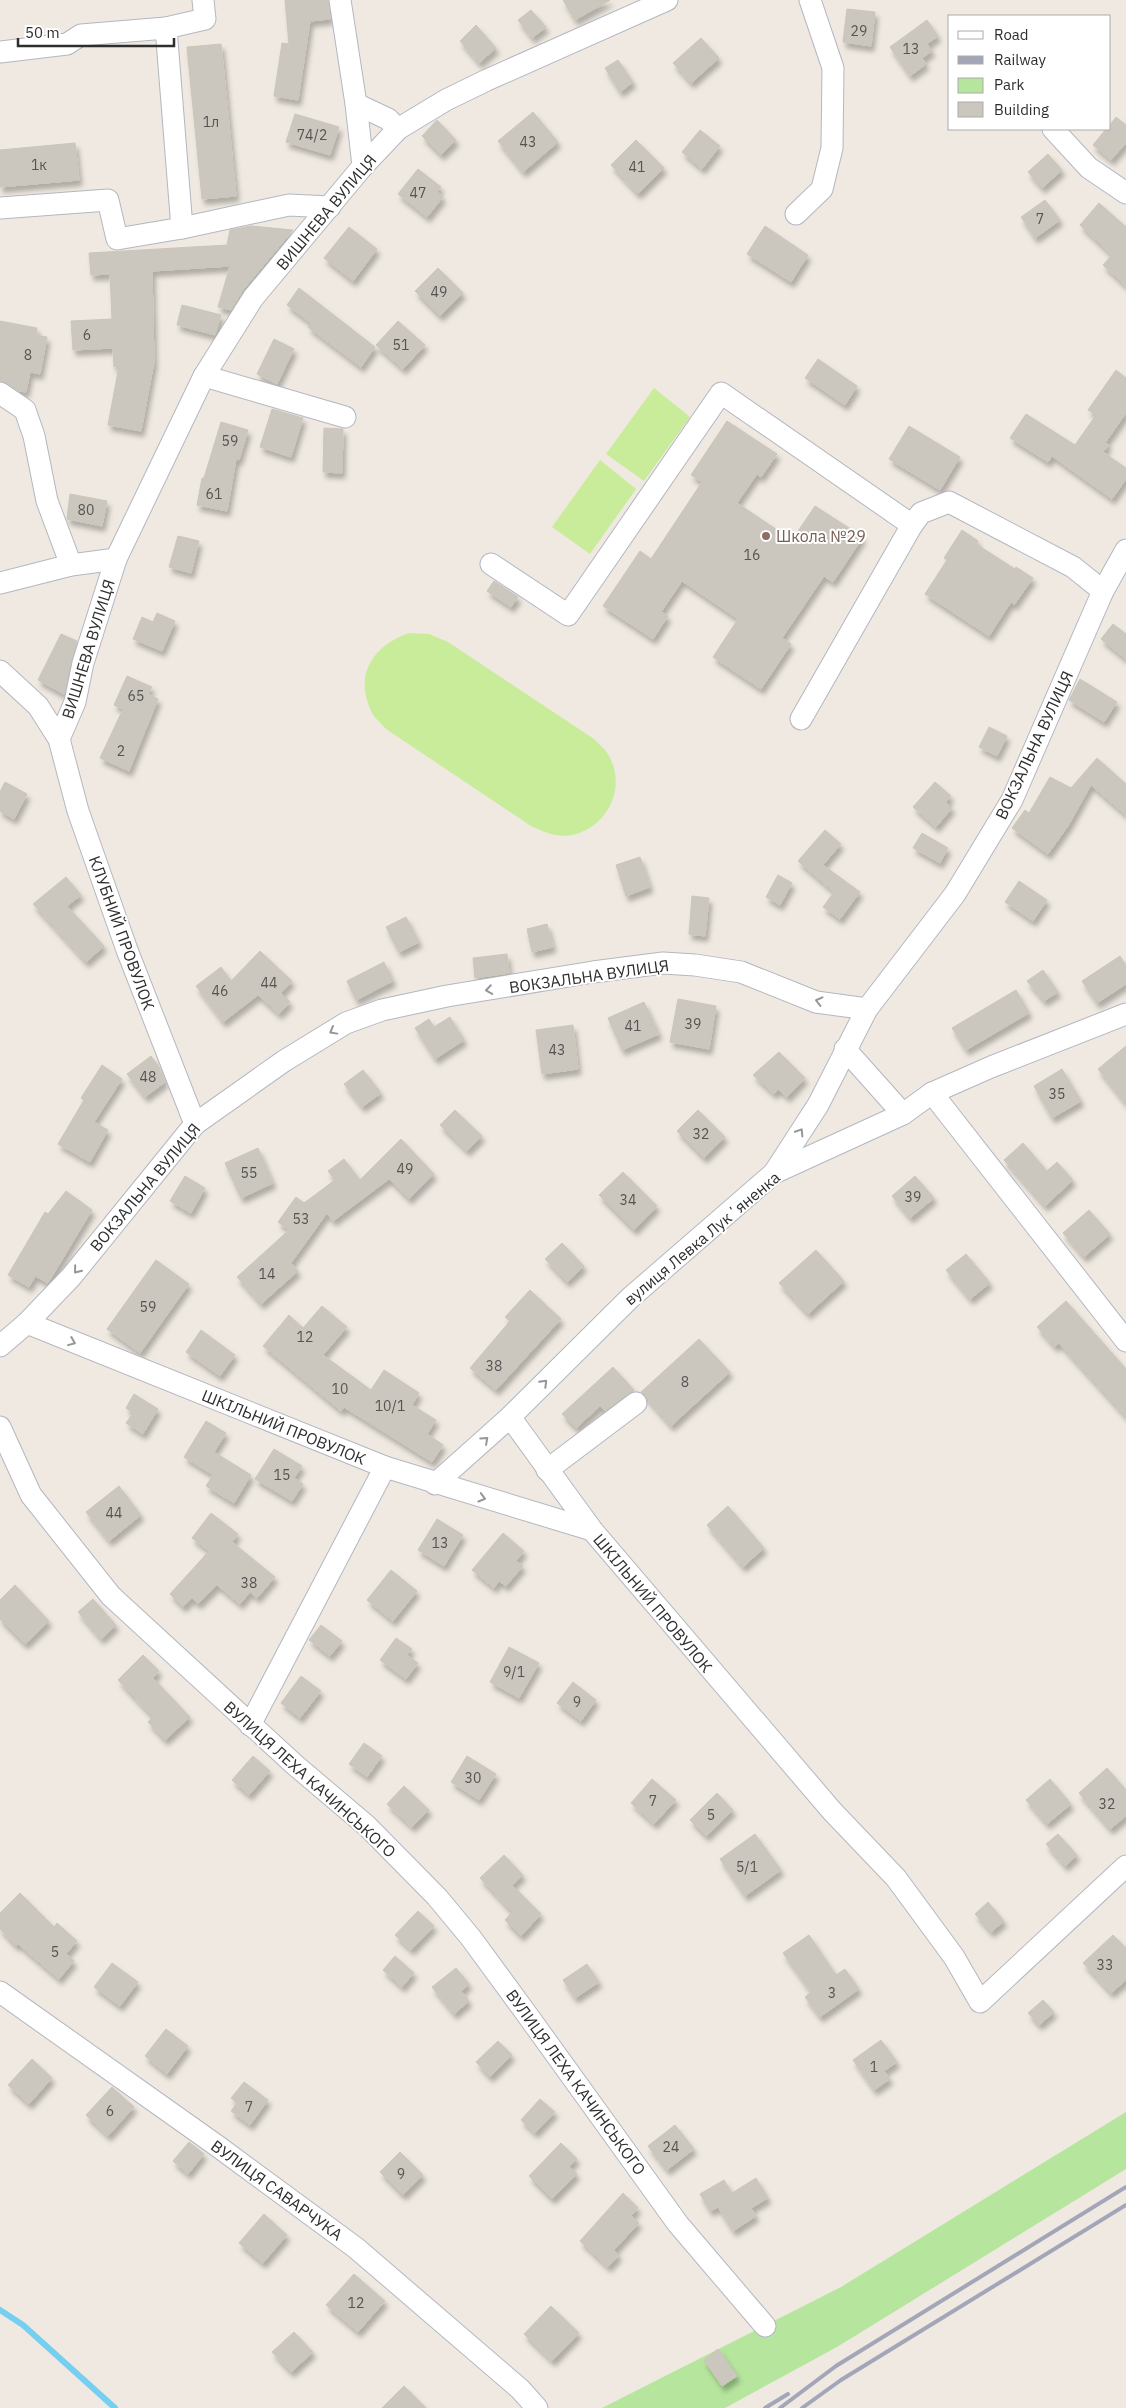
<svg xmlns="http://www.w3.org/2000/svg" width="1126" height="2408" viewBox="0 0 1126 2408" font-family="'IBM Plex Sans',sans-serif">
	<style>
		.green { fill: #b6e59e }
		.pitch { fill: #c9ec9a }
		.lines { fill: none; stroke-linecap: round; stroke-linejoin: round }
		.stream { stroke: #75cff0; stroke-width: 6 }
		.building { fill: #cbc7bf; stroke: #cbc5ba; filter: url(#shadow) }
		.minor-casing { stroke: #b4b7c1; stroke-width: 23 }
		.minor { stroke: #fff; stroke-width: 21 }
		.rail { stroke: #a3a6b8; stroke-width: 4 }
		.oneway { stroke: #969696 }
		.education-dot { fill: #8d6e63; stroke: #fff; stroke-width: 2 }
		.labels { text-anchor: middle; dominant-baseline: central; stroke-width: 4; stroke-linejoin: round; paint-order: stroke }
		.number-label { font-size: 14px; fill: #555452 }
		.street-label { font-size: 16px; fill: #2e2e2e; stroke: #fff }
		.education-label { font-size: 16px; fill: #785e54; stroke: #fff; text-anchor: start }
	</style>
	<defs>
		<filter id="shadow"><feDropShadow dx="3" dy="5.5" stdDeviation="2.5" flood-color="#0004"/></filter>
	</defs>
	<rect width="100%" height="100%" fill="#efe9e1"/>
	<polygon class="green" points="1126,2112 1126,2169 837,2347 725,2408 602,2408 841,2287"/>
	<g class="pitch">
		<polygon points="654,388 690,417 644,481 606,454"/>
		<polygon points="600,460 636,489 590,554 552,527"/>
		<path d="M409 633 429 634 448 642 594 739C599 744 606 750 609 756 627 788 607 828 572 835 557 838 544 832 531 826L386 729C381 723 374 718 371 711 354 674 373 646 409 633Z"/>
	</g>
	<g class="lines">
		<polyline class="stream" points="0,2310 23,2325 115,2408"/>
	</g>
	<g class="building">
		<polygon points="285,0 328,0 330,19 310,21 298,100 274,96 282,43 289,44"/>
		<polygon points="563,0 610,0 575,20"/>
		<polygon points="847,9 875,12 871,46 843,42"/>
		<polygon points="531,10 546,27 532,38 518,20"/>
		<polygon points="927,20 938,36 927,44 932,51 922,58 926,64 910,76 890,47"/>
		<polygon points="476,25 496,48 479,63 460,41"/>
		<polygon points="701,38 719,58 691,83 673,63"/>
		<polygon points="221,44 236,196 202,199 187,47"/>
		<polygon points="618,60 633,82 620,92 605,68"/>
		<polygon points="533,112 558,142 523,172 498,141"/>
		<polygon points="295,114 339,127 330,155 286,142"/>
		<polygon points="1116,117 1126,125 1126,143 1111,160 1093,145 1106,129 1110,129 1110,125"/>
		<polygon points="437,120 456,140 441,155 422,136"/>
		<polygon points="700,130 720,146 702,169 682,152"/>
		<polygon points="636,140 664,168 638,194 611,165"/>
		<polygon points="75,143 79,180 0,187 0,150"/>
		<polygon points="1048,154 1062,170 1042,188 1028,172"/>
		<polygon points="418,169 441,187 437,192 443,197 427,217 398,194"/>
		<polygon points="1045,200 1060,220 1035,238 1021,217"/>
		<polygon points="1099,203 1126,227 1126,286 1103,265 1112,255 1080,225"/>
		<polygon points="251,226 293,230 243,290 231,310 218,307 230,266 152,271 154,362 141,431 108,425 119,366 114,367 113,348 73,350 71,321 112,319 110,274 91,275 89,253 227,245 230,230"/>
		<polygon points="765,226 808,255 791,282 747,254"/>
		<polygon points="349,227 377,249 353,281 324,258"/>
		<polygon points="438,268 463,293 440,316 415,291"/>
		<polygon points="299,288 375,347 361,367 308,327 311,323 287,305"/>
		<polygon points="182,305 221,315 215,335 177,325"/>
		<polygon points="0,321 37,328 36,335 47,337 40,374 30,372 26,392 19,391 0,381"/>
		<polygon points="398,321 425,345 403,369 376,345"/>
		<polygon points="274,339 294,349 277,384 257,374"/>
		<polygon points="818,359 857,386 845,405 805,378"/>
		<polygon points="1116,370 1126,378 1126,413 1105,443 1109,445 1103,452 1126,468 1126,479 1112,499 1052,456 1048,462 1010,438 1026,414 1075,445 1096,415 1088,410"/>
		<polygon points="272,409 303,418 291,457 260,447"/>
		<polygon points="727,421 777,454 761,477 757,474 737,503 792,540 815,506 863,537 833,582 824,576 782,638 791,644 761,689 713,657 738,619 682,581 661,612 668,616 653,639 603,606 640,551 651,559 702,482 691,475"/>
		<polygon points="221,422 248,430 239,460 236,459 227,511 197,505 202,478 204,478"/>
		<polygon points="909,426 960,457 940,490 889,459"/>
		<polygon points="324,428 343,429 342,473 323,472"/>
		<polygon points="70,494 107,501 102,526 67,519"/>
		<polygon points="962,530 978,541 976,544 1015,569 1016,567 1033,578 1014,605 1011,602 989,636 925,594 947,560 944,558"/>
		<polygon points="178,536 199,541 191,573 169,567"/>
		<polygon points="494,581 518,597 511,607 487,591"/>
		<polygon points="157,613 175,621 162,651 133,639 142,617 153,622"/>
		<polygon points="1113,624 1126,634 1126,659 1101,639"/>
		<polygon points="61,634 77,641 64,694 38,680"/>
		<polygon points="127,676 152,687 148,694 158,699 129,771 100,758 123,709 114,705"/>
		<polygon points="1080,679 1117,702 1104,722 1069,700"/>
		<polygon points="989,727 1007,736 997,756 979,747"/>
		<polygon points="1097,758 1126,784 1126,815 1091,785 1068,826 1048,854 1012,828 1025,810 1029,813 1050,777 1071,788"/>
		<polygon points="5,782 27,794 14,819 0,811 0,792"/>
		<polygon points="935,782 951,796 946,802 952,808 936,827 913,807"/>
		<polygon points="825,830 841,844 823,865 860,892 840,919 823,907 834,892 798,861"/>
		<polygon points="922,833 948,848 940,863 913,848"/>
		<polygon points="640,857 650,887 626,896 616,865"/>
		<polygon points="778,875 792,883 780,905 766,897"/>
		<polygon points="66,877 81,895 67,906 104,946 86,962 33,904"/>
		<polygon points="1019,881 1047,900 1033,921 1005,902"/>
		<polygon points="692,896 709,898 705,936 689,934"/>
		<polygon points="406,917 419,942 399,952 386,927"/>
		<polygon points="547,924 553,947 532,952 527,929"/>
		<polygon points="260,951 292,981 281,993 290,1002 279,1014 258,995 223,1022 196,986 221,967 231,981"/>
		<polygon points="507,954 509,973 475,978 473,958"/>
		<polygon points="1120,956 1126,966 1126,984 1097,1003 1082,981"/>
		<polygon points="384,962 393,981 356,1000 347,981"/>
		<polygon points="1043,970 1058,992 1044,1001 1027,981"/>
		<polygon points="1016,990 1029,1013 966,1050 952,1028"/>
		<polygon points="678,999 716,1006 709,1049 670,1042"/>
		<polygon points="644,1002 659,1034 622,1050 608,1018"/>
		<polygon points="450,1017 464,1040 435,1059 415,1028 429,1019 434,1027"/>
		<polygon points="573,1025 578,1069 542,1074 536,1030"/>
		<polygon points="1126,1046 1126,1104 1098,1069"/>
		<polygon points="779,1052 805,1078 787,1097 778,1089 774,1094 753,1075"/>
		<polygon points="151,1056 159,1067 165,1082 145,1097 127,1074"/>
		<polygon points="102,1065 122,1079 94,1122 108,1130 90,1162 58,1144 84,1100 81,1098"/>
		<polygon points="1062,1069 1081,1101 1052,1118 1034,1086"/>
		<polygon points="363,1070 381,1093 362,1107 344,1084"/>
		<polygon points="455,1110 482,1136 467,1151 440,1125"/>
		<polygon points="698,1110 725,1137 704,1158 677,1131"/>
		<polygon points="401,1139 434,1174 409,1199 389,1179 333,1221 327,1213 291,1263 298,1271 261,1304 237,1277 289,1230 278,1222 296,1197 304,1203 335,1180 328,1171 344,1159 360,1180"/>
		<polygon points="1023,1143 1047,1171 1057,1162 1073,1180 1045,1206 1004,1160"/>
		<polygon points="258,1148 273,1183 241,1198 225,1163"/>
		<polygon points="623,1172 657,1206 634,1230 599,1195"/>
		<polygon points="185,1176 205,1188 191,1213 170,1201"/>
		<polygon points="915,1176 934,1198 910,1218 892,1196"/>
		<polygon points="66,1191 92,1210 48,1283 35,1276 29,1287 8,1275 45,1212 48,1214"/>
		<polygon points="1089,1210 1110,1234 1084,1257 1063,1233"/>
		<polygon points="562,1243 584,1266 567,1282 545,1259"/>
		<polygon points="816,1250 844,1281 808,1314 779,1283"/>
		<polygon points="966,1254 990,1283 970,1299 946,1270"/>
		<polygon points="156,1260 189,1284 140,1353 107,1329"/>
		<polygon points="530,1290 561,1319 496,1390 470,1368 510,1321 505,1317"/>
		<polygon points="1066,1301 1126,1369 1126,1417 1059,1343 1055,1347 1037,1327"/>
		<polygon points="322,1306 347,1327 323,1355 371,1390 384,1370 419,1393 412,1405 436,1420 427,1434 443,1445 432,1462 344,1407 341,1411 263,1346 289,1315 303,1328"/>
		<polygon points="201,1330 235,1355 220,1376 186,1352"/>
		<polygon points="699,1339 730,1372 671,1426 641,1392"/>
		<polygon points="613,1367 634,1390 605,1411 600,1406 576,1428 562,1414"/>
		<polygon points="134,1394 158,1409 143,1434 126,1423 133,1413 126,1408"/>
		<polygon points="206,1421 226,1433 214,1452 251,1475 234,1503 206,1486 213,1475 184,1457"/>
		<polygon points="274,1449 302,1466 294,1478 303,1484 292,1501 255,1479"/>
		<polygon points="119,1486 141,1515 109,1541 86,1512"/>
		<polygon points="728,1506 764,1548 743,1567 707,1525"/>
		<polygon points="211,1513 238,1534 232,1542 275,1577 257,1598 250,1592 240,1604 217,1585 198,1604 192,1598 183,1607 170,1594 209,1551 192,1538"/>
		<polygon points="437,1519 463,1535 444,1566 418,1550"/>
		<polygon points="503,1533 524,1551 516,1561 523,1566 506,1586 499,1581 494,1588 472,1570"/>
		<polygon points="391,1570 417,1591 393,1621 367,1600"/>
		<polygon points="15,1585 49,1621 25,1644 0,1619 0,1600"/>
		<polygon points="93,1599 116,1625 101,1639 78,1612"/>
		<polygon points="321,1625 342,1641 330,1656 309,1640"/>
		<polygon points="396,1638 412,1649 407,1655 418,1663 406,1679 380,1660"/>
		<polygon points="509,1647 539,1663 519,1698 490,1682"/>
		<polygon points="143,1655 159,1671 153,1678 190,1717 165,1740 148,1722 153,1717 118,1680"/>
		<polygon points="301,1676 321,1691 300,1718 281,1703"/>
		<polygon points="573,1682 596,1700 581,1721 557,1703"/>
		<polygon points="364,1743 382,1756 367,1777 349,1764"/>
		<polygon points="253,1756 270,1771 249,1795 232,1780"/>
		<polygon points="467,1756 496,1774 479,1800 451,1782"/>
		<polygon points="1107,1768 1126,1790 1126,1816 1110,1829 1079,1793"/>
		<polygon points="652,1779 676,1800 654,1824 631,1803"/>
		<polygon points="1050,1779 1071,1804 1047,1824 1026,1800"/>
		<polygon points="404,1786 429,1810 412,1827 387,1804"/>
		<polygon points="717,1793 733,1810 706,1836 690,1820"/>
		<polygon points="755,1834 781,1870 745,1896 720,1859"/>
		<polygon points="1058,1834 1077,1855 1065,1866 1046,1844"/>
		<polygon points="504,1855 523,1875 512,1885 541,1914 521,1936 505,1920 512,1912 480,1878"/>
		<polygon points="20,1893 54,1927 57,1923 77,1941 66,1954 74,1961 59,1979 18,1944 16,1946 0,1929 0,1913"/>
		<polygon points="988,1902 1004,1921 991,1932 975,1914"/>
		<polygon points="418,1911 434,1926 411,1950 395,1935"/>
		<polygon points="809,1935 836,1975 845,1969 859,1989 820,2017 805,1997 811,1992 783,1953"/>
		<polygon points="1113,1935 1126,1948 1126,1980 1111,1993 1083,1963"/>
		<polygon points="395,1956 414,1973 402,1987 383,1970"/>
		<polygon points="112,1963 138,1982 120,2006 94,1987"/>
		<polygon points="587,1964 599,1982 575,1998 563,1980"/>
		<polygon points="456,1968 469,1984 461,1991 469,2001 454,2014 432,1987"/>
		<polygon points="1043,2000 1054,2012 1039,2025 1028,2013"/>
		<polygon points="166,2029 188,2046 167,2074 145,2056"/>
		<polygon points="881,2040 897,2062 884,2071 890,2079 874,2090 853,2060"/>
		<polygon points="498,2041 512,2055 490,2077 476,2062"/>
		<polygon points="32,2059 52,2078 29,2104 8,2085"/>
		<polygon points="244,2082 268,2100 250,2125 231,2111 237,2103 231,2098"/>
		<polygon points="112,2087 134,2107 108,2136 86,2115"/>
		<polygon points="540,2099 555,2112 535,2133 521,2120"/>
		<polygon points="675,2125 694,2149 667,2170 648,2146"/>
		<polygon points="189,2142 204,2154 188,2174 173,2161"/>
		<polygon points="561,2143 577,2159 569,2166 577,2174 552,2199 529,2176"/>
		<polygon points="400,2152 423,2175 403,2195 380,2172"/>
		<polygon points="756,2178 768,2198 751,2208 756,2216 733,2231 718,2207 710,2211 700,2194 724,2180 732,2193"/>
		<polygon points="623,2193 638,2208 631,2216 639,2223 614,2250 619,2255 608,2267 580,2241"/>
		<polygon points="264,2214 287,2235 263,2263 239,2243"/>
		<polygon points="354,2274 385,2301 358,2332 326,2305"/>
		<polygon points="551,2306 579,2333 552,2361 524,2334"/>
		<polygon points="294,2332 313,2352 291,2372 272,2352"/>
		<polygon points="718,2349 737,2376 722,2386 704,2360"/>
		<polygon points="404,2386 426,2408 382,2408"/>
	</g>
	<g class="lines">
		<g class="minor-casing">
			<g id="minor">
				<polyline points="203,0 205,19 166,28 182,228 289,205 330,207"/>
				<polyline points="340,0 356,104 363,166"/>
				<polyline points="0,52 67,44 81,35 166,28"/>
				<polyline points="356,104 388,119 398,129"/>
				<polyline points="1053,129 1089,168 1126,193"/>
				<polyline points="0,208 108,200 117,239 182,228"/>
				<polyline points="796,214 822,189 832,148 833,68 810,0"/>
				<polyline points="204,376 345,417"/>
				<polyline points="0,393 25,410 34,436 47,501 71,565"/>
				<polyline points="491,564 568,615 721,393 912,525 921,513 949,502 1073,567 1103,591"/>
				<polyline points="0,583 71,565 116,559"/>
				<polyline points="0,671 38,706 59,739 78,811 127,950 195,1124"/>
				<polyline points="801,719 912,525"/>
				<polyline points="59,739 75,702 83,663 116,559 204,376 253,298 363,166 398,129 446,100 487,80 667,0"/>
				<polyline points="845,1049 903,1114"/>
				<polyline points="932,1093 1126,1341"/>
				<polyline points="774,1173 818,1105 867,1009 955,894 1012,800 1103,591 1126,550"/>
				<polyline points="27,1323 385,1467 592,1530"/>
				<polyline points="0,1346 27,1323 71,1277 195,1124 284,1061 346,1023 382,1010 447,996 593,972 663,963 695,965 741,972 816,1002 867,1009"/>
				<polyline points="510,1417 592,1530 832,1811 896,1878 954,1957 980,2002 1126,1866"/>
				<polyline points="0,1427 31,1495 111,1596 295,1765 367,1826 437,1897 471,1938 531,2020 678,2224 765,2326"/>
				<polyline points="547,1470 636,1403"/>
				<polyline points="435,1484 510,1417 630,1298 774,1173 903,1114 932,1093 991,1067 1126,1014"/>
				<polyline points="250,1725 385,1467"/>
				<polyline points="0,1992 216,2145 356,2248 520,2389 537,2408"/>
			</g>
		</g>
		<use href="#minor" class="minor"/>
		<g class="rail">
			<polyline points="765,2408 788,2394"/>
			<polyline points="780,2408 836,2366 1126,2187"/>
			<polyline points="802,2408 841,2380 1126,2205"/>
		</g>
	</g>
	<defs><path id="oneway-chevron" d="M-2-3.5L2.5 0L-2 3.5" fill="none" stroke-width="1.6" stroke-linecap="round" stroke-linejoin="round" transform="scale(1.25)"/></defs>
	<g class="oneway">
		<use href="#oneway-chevron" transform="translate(489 990) rotate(171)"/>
		<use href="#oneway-chevron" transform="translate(819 1001) rotate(-166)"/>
		<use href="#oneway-chevron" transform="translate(333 1031) rotate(151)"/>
		<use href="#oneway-chevron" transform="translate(800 1132) rotate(-58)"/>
		<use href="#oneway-chevron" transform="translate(77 1270) rotate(129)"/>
		<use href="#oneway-chevron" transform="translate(72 1342) rotate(22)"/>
		<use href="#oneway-chevron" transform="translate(544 1383) rotate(-45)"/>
		<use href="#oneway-chevron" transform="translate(485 1440) rotate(-42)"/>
		<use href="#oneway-chevron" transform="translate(482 1498) rotate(16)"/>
	</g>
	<circle class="education-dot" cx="766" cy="536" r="5"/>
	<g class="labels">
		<g class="number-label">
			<text x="859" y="31">29</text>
			<text x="911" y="49">13</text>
			<text x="211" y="122">1л</text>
			<text x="312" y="135">74/2</text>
			<text x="528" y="142">43</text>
			<text x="39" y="165">1к</text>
			<text x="637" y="167">41</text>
			<text x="418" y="193">47</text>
			<text x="1040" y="219">7</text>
			<text x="439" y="292">49</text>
			<text x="87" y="335">6</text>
			<text x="401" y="345">51</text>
			<text x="28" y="355">8</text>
			<text x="230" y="441">59</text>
			<text x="214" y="494">61</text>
			<text x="86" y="510">80</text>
			<text x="752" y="555">16</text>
			<text x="136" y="696">65</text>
			<text x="121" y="751">2</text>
			<text x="269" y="983">44</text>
			<text x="220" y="991">46</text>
			<text x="693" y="1024">39</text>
			<text x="633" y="1026">41</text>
			<text x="557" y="1050">43</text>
			<text x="148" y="1077">48</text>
			<text x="1057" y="1094">35</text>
			<text x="701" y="1134">32</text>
			<text x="405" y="1169">49</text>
			<text x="249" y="1173">55</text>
			<text x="913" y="1197">39</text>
			<text x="628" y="1200">34</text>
			<text x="301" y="1219">53</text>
			<text x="267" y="1274">14</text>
			<text x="148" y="1307">59</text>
			<text x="305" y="1337">12</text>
			<text x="494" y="1366">38</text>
			<text x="685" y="1382">8</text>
			<text x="340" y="1389">10</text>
			<text x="390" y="1406">10/1</text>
			<text x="282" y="1475">15</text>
			<text x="114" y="1513">44</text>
			<text x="440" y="1543">13</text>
			<text x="249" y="1583">38</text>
			<text x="514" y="1672">9/1</text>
			<text x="577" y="1702">9</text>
			<text x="473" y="1778">30</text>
			<text x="653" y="1801">7</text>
			<text x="1107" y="1804">32</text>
			<text x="711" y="1815">5</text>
			<text x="747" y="1867">5/1</text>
			<text x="55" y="1952">5</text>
			<text x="1105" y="1965">33</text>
			<text x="832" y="1993">3</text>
			<text x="874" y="2067">1</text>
			<text x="249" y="2107">7</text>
			<text x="110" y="2111">6</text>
			<text x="671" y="2147">24</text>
			<text x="401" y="2174">9</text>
			<text x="356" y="2303">12</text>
		</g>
		<g class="street-label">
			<text transform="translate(326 212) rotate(-50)">ВИШНЕВА ВУЛИЦЯ</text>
			<text transform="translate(88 649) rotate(-73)">ВИШНЕВА ВУЛИЦЯ</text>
			<text transform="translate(1034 745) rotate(-65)">ВОКЗАЛЬНА ВУЛИЦЯ</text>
			<text transform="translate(122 933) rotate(70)">КЛУБНИЙ ПРОВУЛОК</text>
			<text transform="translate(589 976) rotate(-8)">ВОКЗАЛЬНА ВУЛИЦЯ</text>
			<text transform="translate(145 1187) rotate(-50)">ВОКЗАЛЬНА ВУЛИЦЯ</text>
			<text transform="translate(702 1238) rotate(-40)">вулиця Левка Лукʼяненка</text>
			<text transform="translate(284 1427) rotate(22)">ШКІЛЬНИЙ ПРОВУЛОК</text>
			<text transform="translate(653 1603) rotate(50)">ШКІЛЬНИЙ ПРОВУЛОК</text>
			<text transform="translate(310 1779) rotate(42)">ВУЛИЦЯ ЛЕХА КАЧИНСЬКОГО</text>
			<text transform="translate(576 2082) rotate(54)">ВУЛИЦЯ ЛЕХА КАЧИНСЬКОГО</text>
			<text transform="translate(277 2190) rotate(36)">ВУЛИЦЯ САВАРЧУКА</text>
		</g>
		<g class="education-label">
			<text x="776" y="536">Школа №29</text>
		</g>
	</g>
	<rect x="948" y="15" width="162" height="115" fill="#ffffff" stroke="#ababab"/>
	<rect x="958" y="31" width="25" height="8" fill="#ffffff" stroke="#ababab"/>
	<text x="994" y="40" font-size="15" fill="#2e2e2e">Road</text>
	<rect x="958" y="56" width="25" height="8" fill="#a3a6b8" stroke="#ababab"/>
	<text x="994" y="65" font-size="15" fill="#2e2e2e">Railway</text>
	<rect x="958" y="78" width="25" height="15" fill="#b6e59e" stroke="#ababab"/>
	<text x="994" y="90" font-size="15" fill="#2e2e2e">Park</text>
	<rect x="958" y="102" width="25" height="15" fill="#cbc7bf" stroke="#ababab"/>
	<text x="994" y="115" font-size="15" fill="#2e2e2e">Building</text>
	<path d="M18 38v8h156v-8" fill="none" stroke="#2e2e2e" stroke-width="2.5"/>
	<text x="25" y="38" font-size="15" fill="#2e2e2e" stroke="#ffffff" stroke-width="4" paint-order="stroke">50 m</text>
</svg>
